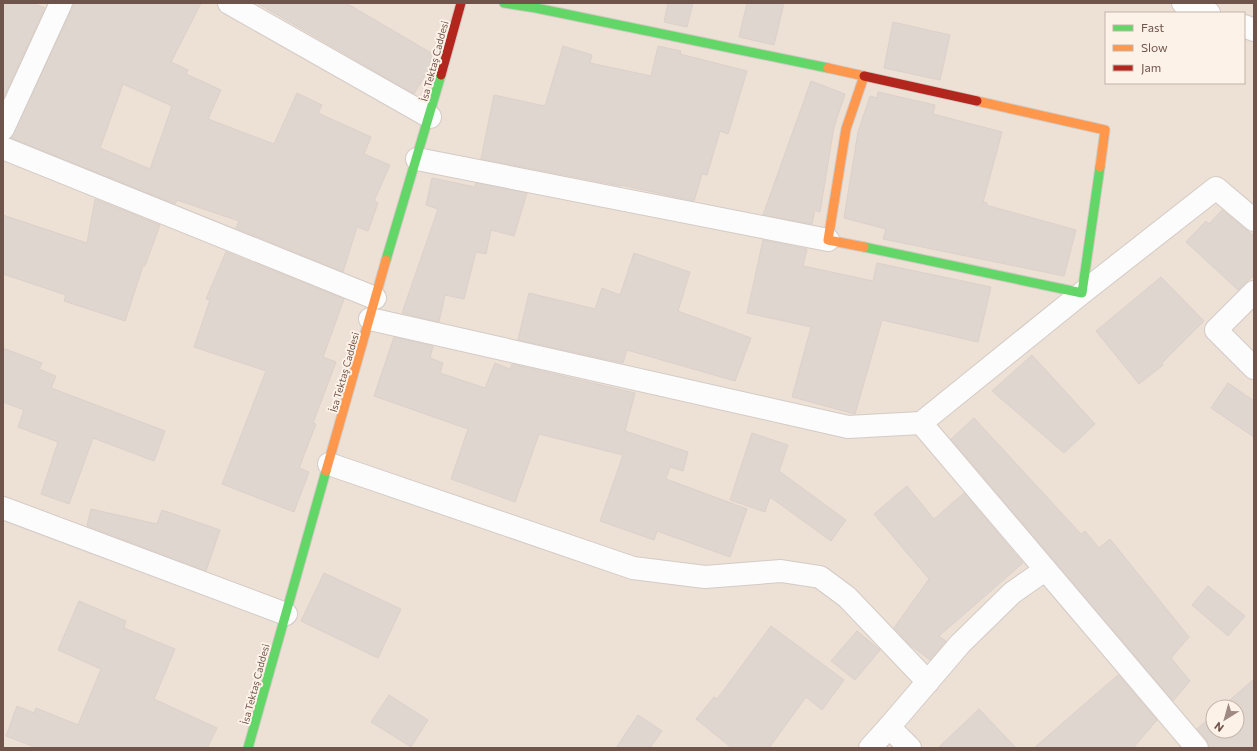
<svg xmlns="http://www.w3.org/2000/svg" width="1257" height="751" viewBox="0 0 1257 751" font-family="Commissioner,sans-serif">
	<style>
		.residential { fill: #ede0d5; fill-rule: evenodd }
		.building { fill: #e0d6d0; stroke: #dcd1ca; fill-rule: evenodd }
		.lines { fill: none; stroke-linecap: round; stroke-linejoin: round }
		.street-casing { stroke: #d3cbc6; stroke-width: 24 }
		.fast-casing { stroke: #d2cac4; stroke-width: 11 }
		.slow-casing { stroke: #d2cac4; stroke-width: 11 }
		.jam-casing { stroke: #d2cac4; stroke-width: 11 }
		.street { stroke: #fdfcfc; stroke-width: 22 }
		.fast { stroke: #63d668; stroke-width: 9 }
		.slow { stroke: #ff974d; stroke-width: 9 }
		.jam { stroke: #b3261e; stroke-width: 9 }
		.labels { text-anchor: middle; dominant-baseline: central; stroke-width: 4; stroke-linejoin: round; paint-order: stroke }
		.street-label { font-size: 10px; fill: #6f544b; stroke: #fdf2e7 }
	</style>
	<rect width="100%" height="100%" fill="#f4eee8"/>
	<path class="residential" d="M3 3H1254V748H3ZM1106 13H1244V83H1106ZM1213 707H1237V731H1213Z"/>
	<g class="building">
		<polygon points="3,3 32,3 45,8 3,99"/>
		<path d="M75 3H201L171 62 188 70 186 74 221 90 208 119 274 144 297 93 322 105 318 113 371 137 364 154 390 165 374 201 378 203 368 231 357 227 343 272 236 228 239 221 177 200 175 204 11 138ZM123 84 172 106 150 169 100 148Z"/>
		<polygon points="257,3 346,3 433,54 427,72 414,94"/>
		<polygon points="668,3 693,3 687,27 664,22"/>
		<polygon points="747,3 784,3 774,45 739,37"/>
		<polygon points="893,22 950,35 940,80 884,68"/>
		<polygon points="563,46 592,55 590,63 651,76 658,46 681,51 680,54 747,71 728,134 720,131 707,175 702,174 694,201 621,185 621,186 481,159 494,95 545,106"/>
		<polygon points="811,81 845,94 834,127 820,212 815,210 812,224 763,215"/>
		<polygon points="878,92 935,105 933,114 1002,132 983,202 987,203 986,205 1076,230 1064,276 883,239 886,229 844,218 858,132 870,96 877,98"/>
		<polygon points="432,178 475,187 476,183 527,193 514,236 491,230 486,254 476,252 464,299 445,295 439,322 402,313 438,209 426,205"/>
		<polygon points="95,199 160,225 145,266 143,266 125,321 64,301 66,295 3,274 3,215 87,243"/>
		<polygon points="1222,210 1254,236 1254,275 1238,290 1186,242 1206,221 1209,224"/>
		<polygon points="763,240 807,249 803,266 873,281 877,263 991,287 978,342 882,320 855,414 792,397 811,327 747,313"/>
		<polygon points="226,252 344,299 323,357 336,362 313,423 316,424 299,468 309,472 294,512 222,484 266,371 194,347 210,300 206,299"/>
		<polygon points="634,253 690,272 678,311 751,338 735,381 627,350 623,363 518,340 529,293 595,309 602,288 620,295"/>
		<polygon points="1161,277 1204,321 1162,363 1163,365 1139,384 1096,331"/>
		<polygon points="394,337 433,346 430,358 443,363 440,373 485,388 495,363 510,369 512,364 635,393 625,431 688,452 683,471 670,467 666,479 747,509 730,557 657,531 654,540 600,521 623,455 539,434 515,502 451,479 468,429 374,396"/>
		<polygon points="3,348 42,363 39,369 56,376 51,388 165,431 154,461 93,438 69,504 41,494 58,442 18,427 24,410 3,402"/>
		<polygon points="1032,355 1095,424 1064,453 992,391"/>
		<polygon points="1228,383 1254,401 1254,437 1211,408"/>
		<polygon points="974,418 1081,534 1085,531 1099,548 1110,539 1189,637 1171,658 1190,681 1173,701 951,439"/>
		<polygon points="752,433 788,445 779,471 846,520 831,541 770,497 765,512 730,500"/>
		<polygon points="907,486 934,519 964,493 1023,563 939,636 946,641 930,660 909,644 894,628 929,579 874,514"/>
		<polygon points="91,509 157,524 162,510 220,530 206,571 87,526"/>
		<polygon points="324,573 401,609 378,658 301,621"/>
		<polygon points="1208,586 1245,616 1228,636 1192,605"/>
		<polygon points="79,601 126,621 124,628 175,649 154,699 217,728 207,748 37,748 6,736 17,706 34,713 36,708 78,725 101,669 58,650"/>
		<polygon points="771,626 844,680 822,710 806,697 769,748 732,748 696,719 714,697 717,699"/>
		<polygon points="857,631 880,650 855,680 831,661"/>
		<polygon points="1118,675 1157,720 1133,748 1034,748"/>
		<polygon points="1254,679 1254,748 1209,748 1207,740 1197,729 1213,715 1213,731 1237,731 1237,707 1222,707"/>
		<polygon points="389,695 428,720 411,747 371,722"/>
		<polygon points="979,709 1016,748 938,748"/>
		<polygon points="638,715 662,731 650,748 616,748"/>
	</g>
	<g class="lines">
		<g class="street-casing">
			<g id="street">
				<polyline points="229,3 430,117"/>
				<polyline points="1183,3 1209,13"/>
				<polyline points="1244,26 1254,30"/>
				<polyline points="3,129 61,3"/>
				<polyline points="3,148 375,298"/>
				<polyline points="417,159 828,240"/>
				<polyline points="1254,292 1216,330 1254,368"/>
				<polyline points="370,319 848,427 921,423 1082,293 1216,188 1254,220"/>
				<polyline points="921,423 1197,748"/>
				<polyline points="329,464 633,568 705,577 781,571 820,577 847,597 928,682"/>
				<polyline points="3,508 286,614"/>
				<polyline points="889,727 960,644 1012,593 1045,570"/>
				<polyline points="870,748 889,727 910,748"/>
			</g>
		</g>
		<g class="fast-casing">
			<g id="fast">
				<polyline points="504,3 536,8 828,68"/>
				<polyline points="864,247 1082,293 1100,167"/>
				<polyline points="386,260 441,75"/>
				<polyline points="248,748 326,471"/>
			</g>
		</g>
		<g class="slow-casing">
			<g id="slow">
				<polyline points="828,68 864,76 846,129 828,240 864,247"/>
				<polyline points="977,101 1105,130 1100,167"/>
				<polyline points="326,471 386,260"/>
			</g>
		</g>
		<g class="jam-casing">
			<g id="jam">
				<polyline points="441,75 461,3"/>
				<polyline points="864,76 977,101"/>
			</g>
		</g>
		<use href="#street" class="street"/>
		<use href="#fast" class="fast"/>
		<use href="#slow" class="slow"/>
		<use href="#jam" class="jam"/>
	</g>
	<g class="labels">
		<g class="street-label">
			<text transform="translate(434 61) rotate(-75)">İsa Tektaş Caddesi</text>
			<text transform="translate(344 372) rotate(-74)">İsa Tektaş Caddesi</text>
			<text transform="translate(255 684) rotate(-75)">İsa Tektaş Caddesi</text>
		</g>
	</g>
	<rect width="1257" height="751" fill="none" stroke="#6f544b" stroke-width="8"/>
	<rect x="1105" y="12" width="140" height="72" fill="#fdf2e7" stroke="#c4b3a9"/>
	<rect x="1113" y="25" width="20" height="6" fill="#63d668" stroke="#c4b3a9"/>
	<text x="1141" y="32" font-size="12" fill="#6f544b">Fast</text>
	<rect x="1113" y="45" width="20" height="6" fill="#ff974d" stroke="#c4b3a9"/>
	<text x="1141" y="52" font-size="12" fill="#6f544b">Slow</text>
	<rect x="1113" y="65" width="20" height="6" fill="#b3261e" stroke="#c4b3a9"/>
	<text x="1141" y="72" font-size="12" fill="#6f544b">Jam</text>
	<g transform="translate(1225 719) rotate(217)"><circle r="19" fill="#fdf2e7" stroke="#c4b3a9"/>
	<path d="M0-3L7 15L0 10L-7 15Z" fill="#9e8a82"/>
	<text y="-6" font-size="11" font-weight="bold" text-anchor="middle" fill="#6f544b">N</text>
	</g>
</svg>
